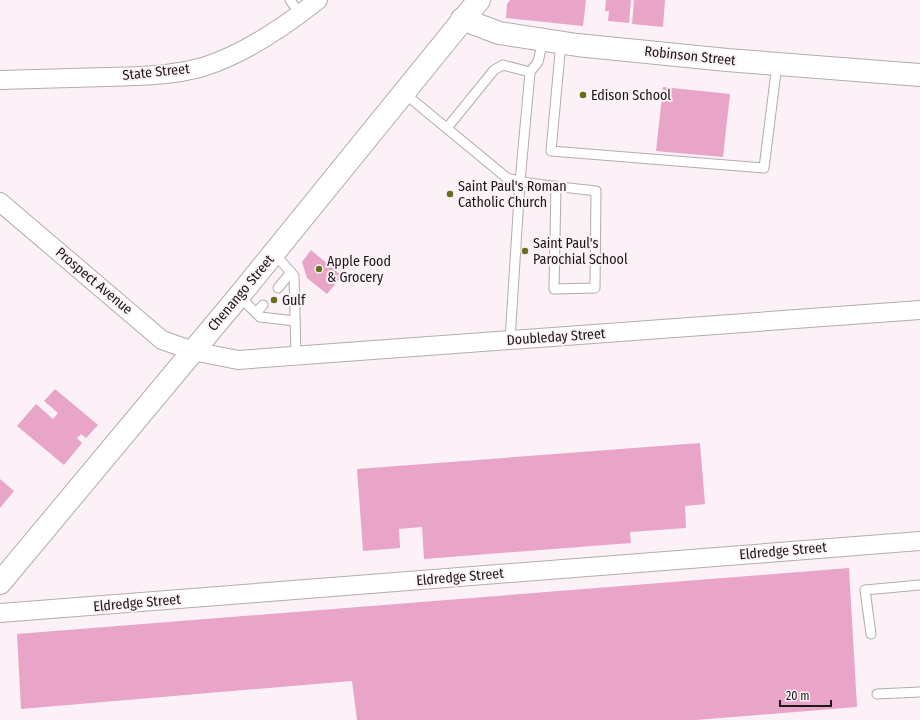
<svg xmlns="http://www.w3.org/2000/svg" width="920" height="720" viewBox="0 0 920 720" font-family="'Fira Sans Condensed',sans-serif">
	<style>
		.building { fill: #e9a5c7 }
		.lines { fill: none; stroke-linecap: round; stroke-linejoin: round }
		.lane-casing { stroke: #b4abaf; stroke-width: 11 }
		.street-casing { stroke: #b4abaf; stroke-width: 20 }
		.secondary-casing { stroke: #b4abaf; stroke-width: 24 }
		.lane { stroke: #fff; stroke-width: 9 }
		.street { stroke: #fff; stroke-width: 18 }
		.secondary { stroke: #fff; stroke-width: 22 }
		.poi-dot { fill: #657019; stroke: #fbf1f6; stroke-width: 1.5 }
		.labels { text-anchor: middle; dominant-baseline: central; stroke-width: 4; stroke-linejoin: round; paint-order: stroke }
		.street-label { font-size: 14px; fill: #1b181a; stroke: #fbf1f6 }
		.poi-label { font-size: 14px; fill: #1b181a; stroke: #fbf1f6; text-anchor: start }
	</style>
	<rect width="100%" height="100%" fill="#fbf1f6"/>
	<g class="building">
		<polygon points="510,0 586,0 583,26 506,18 507,4"/>
		<polygon points="606,0 631,0 629,23 608,21 609,11 605,11"/>
		<polygon points="634,0 665,0 663,27 632,24"/>
		<polygon points="663,87 730,94 723,157 656,151"/>
		<polygon points="311,250 342,276 327,294 307,278 302,262"/>
		<polygon points="55,389 98,425 86,438 81,434 77,438 82,443 64,465 17,426 36,404 53,419 58,413 44,401"/>
		<polygon points="700,443 705,504 685,506 686,528 630,532 631,543 424,559 422,527 399,529 400,548 363,551 357,469"/>
		<polygon points="0,479 14,491 0,508"/>
		<polygon points="849,568 857,707 696,720 357,720 352,681 21,709 17,634"/>
	</g>
	<g class="lines">
		<g class="lane-casing">
			<g id="lane">
				<polyline points="290,0 300,14"/>
				<polyline points="561,42 551,151 764,168 777,64"/>
				<path d="M404 93 507 178C536 186 567 187 596 191L595 288 554 289 556 186"/>
				<polyline points="447,128 494,70 503,65 530,72"/>
				<polyline points="274,253 294,276 296,356"/>
				<polyline points="278,288 291,272"/>
				<polyline points="239,296 260,317 295,321"/>
				<polyline points="256,313 263,305"/>
				<polyline points="510,340 520,182 530,72 538,62 543,40"/>
				<polyline points="871,634 865,590 920,585"/>
				<polyline points="877,694 920,692"/>
			</g>
		</g>
		<g class="street-casing">
			<g id="street">
				<path d="M0 80C35 79 71 78 106 77 139 76 171 76 203 67 245 54 284 27 318 0"/>
				<polyline points="0,202 162,340 193,351 238,360 920,310"/>
				<polyline points="0,613 920,541"/>
			</g>
		</g>
		<g class="secondary-casing">
			<g id="secondary">
				<polyline points="462,19 499,33 577,45 727,60 920,75"/>
				<polyline points="0,583 239,296 479,0"/>
			</g>
		</g>
		<use href="#lane" class="lane"/>
		<use href="#street" class="street"/>
		<use href="#secondary" class="secondary"/>
	</g>
	<g class="poi-dot">
		<circle cx="583" cy="95" r="4"/>
		<circle cx="450" cy="194" r="4"/>
		<circle cx="525" cy="251" r="4"/>
		<circle cx="319" cy="269" r="4"/>
		<circle cx="274" cy="300" r="4"/>
	</g>
	<g class="labels">
		<g class="street-label">
			<text transform="translate(690 56) rotate(6)">Robinson Street</text>
			<text transform="translate(156 72) rotate(-6)">State Street</text>
			<text transform="translate(94 281) rotate(40)">Prospect Avenue</text>
			<text transform="translate(241 293) rotate(-50)">Chenango Street</text>
			<text transform="translate(556 337) rotate(-4)">Doubleday Street</text>
			<text transform="translate(783 551) rotate(-5)">Eldredge Street</text>
			<text transform="translate(460 577) rotate(-5)">Eldredge Street</text>
			<text transform="translate(137 603) rotate(-5)">Eldredge Street</text>
		</g>
		<g class="poi-label">
			<text x="591" y="95">Edison School</text>
			<text x="458" y="186">Saint Paul's Roman<tspan x="458" dy="16">Catholic Church</tspan></text>
			<text x="533" y="243">Saint Paul's<tspan x="533" dy="16">Parochial School</tspan></text>
			<text x="327" y="261">Apple Food<tspan x="327" dy="16">&amp; Grocery</tspan></text>
			<text x="282" y="300">Gulf</text>
		</g>
	</g>
	<path d="M780 700v6h51v-6" fill="none" stroke="#1b181a" stroke-width="2"/>
	<text x="786" y="700" font-size="12" fill="#1b181a" stroke="#fbf1f6" stroke-width="3" paint-order="stroke">20 m</text>
</svg>
